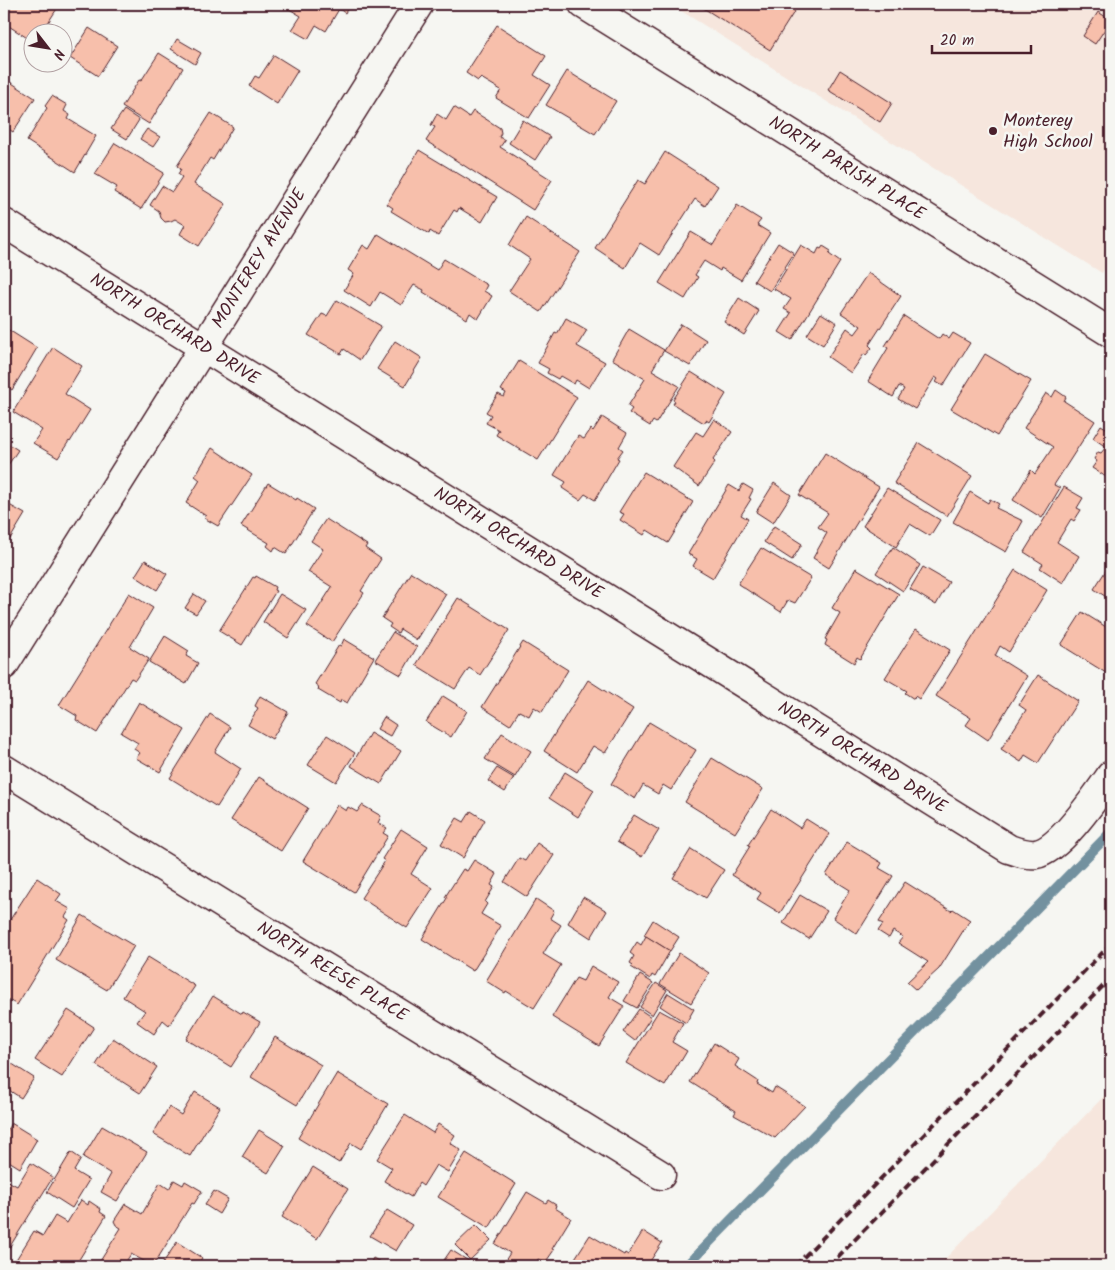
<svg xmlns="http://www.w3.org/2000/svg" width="1115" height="1270" viewBox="0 0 1115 1270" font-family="Kalam,sans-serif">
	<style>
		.built { fill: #f6e6dd }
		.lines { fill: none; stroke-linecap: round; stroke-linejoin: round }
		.stream { stroke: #73919f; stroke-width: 10 }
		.building { fill: #f7bfab; stroke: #4a1f2b }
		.minor-casing { stroke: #4a1f2b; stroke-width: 31 }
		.minor { stroke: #f6f6f2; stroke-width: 28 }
		.rail { stroke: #4a1f2b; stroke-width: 4; stroke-dasharray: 8 4; stroke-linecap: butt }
		.poi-dot { fill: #4a1f2b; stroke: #f6f6f2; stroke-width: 2 }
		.labels { text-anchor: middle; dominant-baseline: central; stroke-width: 5; stroke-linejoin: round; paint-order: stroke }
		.poi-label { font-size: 18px; fill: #4a1f2b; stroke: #f6f6f2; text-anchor: start }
		.street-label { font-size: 18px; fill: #4a1f2b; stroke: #f6f6f2 }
	</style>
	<rect width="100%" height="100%" fill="#f6f6f2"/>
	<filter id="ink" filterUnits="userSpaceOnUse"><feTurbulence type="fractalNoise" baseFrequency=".02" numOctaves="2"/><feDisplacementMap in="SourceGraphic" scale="10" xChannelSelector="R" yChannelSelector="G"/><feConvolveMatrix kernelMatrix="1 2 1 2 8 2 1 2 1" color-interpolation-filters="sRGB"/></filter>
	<g filter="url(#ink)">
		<g class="built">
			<polygon points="670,4 1111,4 1111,258 1102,273"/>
			<polygon points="1111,1089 1111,1266 938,1266"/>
		</g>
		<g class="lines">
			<polyline class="stream" points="686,1266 1111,832"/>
		</g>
		<g class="building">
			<polygon points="13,4 60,4 42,32 32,32 32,41 4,23 4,18"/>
			<polygon points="288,4 350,4 345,13 339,9 326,31 316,25 308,39 292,30 301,16 286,7"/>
			<polygon points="697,4 799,4 770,50"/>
			<polygon points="1098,12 1111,20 1095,44 1083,36"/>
			<polygon points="497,25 546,56 534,75 550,85 529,118 496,98 501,90 481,78 478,81 466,73"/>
			<polygon points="89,28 117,46 98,76 70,58"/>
			<polygon points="177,39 201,53 195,64 171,49"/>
			<polygon points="159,53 183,68 149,124 122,107 139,80 141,81"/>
			<polygon points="274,55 298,70 277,104 249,86 255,76 259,78"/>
			<polygon points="840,70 892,103 880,122 828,90"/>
			<polygon points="567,71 616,101 595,134 546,105"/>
			<polygon points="4,78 35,98 13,132 4,126"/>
			<polygon points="52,96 67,105 64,111 70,115 68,119 96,136 75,172 27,141 47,108 45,106"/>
			<polygon points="454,107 469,117 473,111 500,128 501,133 499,137 505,140 500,147 552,180 533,210 426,141 435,127 431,125 437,114 446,120"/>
			<polygon points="124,110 139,120 127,139 111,129"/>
			<polygon points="211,113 233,127 213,160 210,158 194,184 226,204 199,246 180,234 185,225 175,219 171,221 165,222 161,218 159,211 150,205 162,186 172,192 182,177 178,174 181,169 177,166"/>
			<polygon points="523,120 550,137 535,160 509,143"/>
			<polygon points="147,129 160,137 153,147 140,139"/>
			<polygon points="115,143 164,173 141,209 114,192 117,187 95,174"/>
			<polygon points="419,150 497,197 482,222 459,208 457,212 454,210 438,236 430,231 429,234 391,211 393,208 387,204"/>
			<polygon points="665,152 718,186 705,206 695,199 659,255 640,243 625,268 595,248 638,180 645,184"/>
			<polygon points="737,205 761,220 757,225 770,233 741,280 721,268 720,271 704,261 695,275 698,277 685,299 659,283 691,232 713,245"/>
			<polygon points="526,217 580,252 541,312 509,291 530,259 509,245"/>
			<polygon points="378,234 437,270 444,259 487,285 484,291 492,296 478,319 470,313 467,319 423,292 424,290 414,285 401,305 380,292 371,307 344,290 354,274 348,270 363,245 369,249"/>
			<polygon points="778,243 794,253 770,291 754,281"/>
			<polygon points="801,245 816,254 819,248 821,249 823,246 831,251 829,254 840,262 792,340 779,332 791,313 784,309 791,299 774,289"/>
			<polygon points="868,273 901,296 869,345 872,348 866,355 864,354 851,373 828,357 847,328 855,334 861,326 841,313"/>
			<polygon points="739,298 759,311 744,335 724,322"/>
			<polygon points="337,300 381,326 360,360 344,349 341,354 308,335 322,314 327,316"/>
			<polygon points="821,313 837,323 823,345 807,335"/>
			<polygon points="904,316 939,339 942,334 949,339 953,333 970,343 943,386 936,382 938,379 935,377 915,409 898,399 904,389 899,386 893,397 868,381 888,348 885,346"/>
			<polygon points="566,318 587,330 577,346 605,362 589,388 576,380 574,384 560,376 558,379 547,373 549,369 538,363 555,333 557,334"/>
			<polygon points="681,324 706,340 690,366 664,351"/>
			<polygon points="4,327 37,348 12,390 4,385"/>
			<polygon points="629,329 664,350 652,370 679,386 656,423 653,421 650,426 629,413 632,409 628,406 645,379 612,359"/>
			<polygon points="395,341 422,358 405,386 377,369"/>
			<polygon points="53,347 82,366 65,394 90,410 70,442 69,441 58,458 33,443 42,430 13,412"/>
			<polygon points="985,354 1031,381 997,436 951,409"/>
			<polygon points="519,361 577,397 538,460 496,435 499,430 486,423 491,415 486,412 498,394 504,397 506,393 501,390"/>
			<polygon points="691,372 726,394 709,422 706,420 704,423 673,404 675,401 673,400"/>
			<polygon points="1056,390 1066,397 1064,401 1095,421 1054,485 1060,488 1042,518 1013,500 1031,470 1035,474 1053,447 1024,428 1046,393 1052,397"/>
			<polygon points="4,395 10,400 4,410"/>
			<polygon points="602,417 627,433 619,447 623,450 617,458 619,459 595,500 585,494 580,500 562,488 566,482 554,475 578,436 584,439 591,429 593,431"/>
			<polygon points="714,419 732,432 713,460 715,462 699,486 673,467 696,432 703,436"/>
			<polygon points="1101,425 1111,431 1111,480 1092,468 1097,461 1094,459 1098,452 1101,453 1106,447 1093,438"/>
			<polygon points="4,441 18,450 4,471"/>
			<polygon points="919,443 972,476 947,516 894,483"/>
			<polygon points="212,448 252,475 218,526 204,518 206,516 186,503 200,480 195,476"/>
			<polygon points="825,453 879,487 829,568 813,558 827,533 818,527 828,513 799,495"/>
			<polygon points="644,472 693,502 668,543 647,530 644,535 620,520 624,514 619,512"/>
			<polygon points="268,483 296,500 297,498 314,509 286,554 275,547 273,551 267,546 269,543 241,526"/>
			<polygon points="774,483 791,495 773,523 756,512"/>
			<polygon points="743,484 753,490 749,498 751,499 741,515 748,519 713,578 693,566 697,559 688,554 729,485 739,491"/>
			<polygon points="1064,487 1083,498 1077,508 1081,510 1074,521 1071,519 1057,542 1079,556 1063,583 1040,568 1043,564 1024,552"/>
			<polygon points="887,488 940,520 930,536 910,524 896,547 863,526"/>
			<polygon points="970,492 988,503 990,499 999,504 996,508 1023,521 1006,552 953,522"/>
			<polygon points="4,502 25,514 10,539 4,535"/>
			<polygon points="326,519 367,545 365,548 381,559 361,591 364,593 332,642 307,626 332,587 308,572 323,549 311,541"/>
			<polygon points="774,526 802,544 792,560 764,542"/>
			<polygon points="893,547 920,565 903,591 876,573"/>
			<polygon points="761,548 811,578 795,603 788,600 781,612 738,584"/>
			<polygon points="1111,555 1111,600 1094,589 1110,564 1107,562"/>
			<polygon points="145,560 167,574 157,590 135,576"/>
			<polygon points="923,567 949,582 936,605 910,589"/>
			<polygon points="856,568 899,594 860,659 857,657 854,663 825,645 827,640 825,639 840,613 832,608"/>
			<polygon points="1015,570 1047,590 1009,652 1000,646 995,656 1027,676 988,740 966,725 971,718 936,696"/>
			<polygon points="411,572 446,594 417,640 400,629 398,633 389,627 391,624 382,618"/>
			<polygon points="256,576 275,587 274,590 276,591 242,645 219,631 253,577 255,578"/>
			<polygon points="129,593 153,608 130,647 149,659 135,680 131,678 97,733 76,720 77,716 59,705"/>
			<polygon points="194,594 205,601 196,614 185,608"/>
			<polygon points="280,594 306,610 288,638 263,622"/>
			<polygon points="458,598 509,630 480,675 469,668 455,689 416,665"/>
			<polygon points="1082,612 1111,630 1111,664 1106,673 1061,645"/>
			<polygon points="916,629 950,650 919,699 915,696 914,699 905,693 907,691 885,678"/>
			<polygon points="393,632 417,647 401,675 375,660"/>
			<polygon points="165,636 189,651 186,656 198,663 186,684 149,662"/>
			<polygon points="344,639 374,657 347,703 341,700 340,703 318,690 319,687 315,684 339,645 341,646"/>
			<polygon points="523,642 568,670 542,712 534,707 529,716 519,711 510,725 482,707"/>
			<polygon points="1038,675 1078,701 1038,763 1025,755 1021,762 1001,749 1026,710 1019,705"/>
			<polygon points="588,680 633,709 605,753 593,746 577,772 544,751"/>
			<polygon points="260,696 288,712 272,739 248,725 258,708 255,706"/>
			<polygon points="443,696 467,711 451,737 426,722"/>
			<polygon points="139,702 185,730 160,772 136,758 140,753 134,749 138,743 121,733"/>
			<polygon points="210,714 230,727 215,752 241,769 217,807 170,778"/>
			<polygon points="384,717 396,725 390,736 377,729"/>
			<polygon points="649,722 696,750 671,790 663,785 658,794 643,785 635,799 611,784"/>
			<polygon points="370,733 401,751 381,784 351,766"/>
			<polygon points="502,733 531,751 515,777 485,759"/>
			<polygon points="327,735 355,753 336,782 308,765"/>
			<polygon points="712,758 763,789 735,833 685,802"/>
			<polygon points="497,768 514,778 505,792 488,781"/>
			<polygon points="565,772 594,790 578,817 549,798"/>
			<polygon points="259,777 308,808 281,851 231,820"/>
			<polygon points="337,805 346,811 348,807 357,812 362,805 381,816 378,823 387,828 383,833 388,836 354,892 303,861"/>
			<polygon points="771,809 800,828 806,819 830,834 780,913 757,899 761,893 732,875 750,846 748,845"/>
			<polygon points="471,811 485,820 463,858 441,844 457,818 464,822"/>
			<polygon points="634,815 659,830 642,857 617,842"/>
			<polygon points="401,829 428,846 411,874 433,888 407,928 361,898 385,861 382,859"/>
			<polygon points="847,842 882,863 879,868 893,876 857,934 833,918 850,890 826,875"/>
			<polygon points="537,843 554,855 527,897 504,882 519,858 525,861"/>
			<polygon points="691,849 724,870 706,898 673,878"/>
			<polygon points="474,860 497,874 491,885 494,887 485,902 487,904 481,914 501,926 473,971 422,939 447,898 445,897 463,869 467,871"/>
			<polygon points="4,864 11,868 4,879"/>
			<polygon points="37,878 61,894 56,901 70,909 65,917 69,920 17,1005 4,997 4,929"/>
			<polygon points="905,882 951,911 953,909 970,920 939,969 916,990 907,982 928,962 898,943 903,937 893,931 889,938 878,931 883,924 879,922"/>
			<polygon points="800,895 827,911 809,939 783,923"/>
			<polygon points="583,897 607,911 591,938 568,923"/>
			<polygon points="536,899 554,911 550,918 561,925 543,954 561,965 534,1008 506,991 505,993 486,981"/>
			<polygon points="82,915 134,946 107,990 56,960"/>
			<polygon points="653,920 679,937 670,951 644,935"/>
			<polygon points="646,936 670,951 655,977 652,975 650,979 631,967 633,965 630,963 634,956 630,953 637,942 641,945"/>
			<polygon points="679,953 709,973 691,1003 660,984"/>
			<polygon points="148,957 195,986 169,1025 163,1020 154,1034 137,1022 145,1011 123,997"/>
			<polygon points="591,966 618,982 609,997 624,1006 599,1046 552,1017 576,978 583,981"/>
			<polygon points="640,975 653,983 637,1008 624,1001"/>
			<polygon points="656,983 667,990 652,1015 640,1007"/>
			<polygon points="668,993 694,1009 686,1023 660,1006"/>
			<polygon points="213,996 242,1014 243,1012 260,1022 231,1067 186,1039"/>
			<polygon points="639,1009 651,1017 635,1041 623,1032"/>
			<polygon points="68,1010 94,1027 62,1077 35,1060"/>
			<polygon points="659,1010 683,1023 672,1042 687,1051 681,1061 680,1060 665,1086 626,1063"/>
			<polygon points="275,1037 321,1065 297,1105 251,1077"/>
			<polygon points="113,1038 157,1067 140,1093 96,1065"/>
			<polygon points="714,1043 739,1059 735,1066 758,1081 757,1084 772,1093 775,1087 805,1106 775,1138 734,1115 736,1111 690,1082"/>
			<polygon points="6,1060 34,1078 21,1098 4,1087 4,1064"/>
			<polygon points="337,1073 388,1104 361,1149 351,1143 339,1163 298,1138"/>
			<polygon points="195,1092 220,1107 190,1156 153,1134 169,1107 181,1115"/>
			<polygon points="405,1115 433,1133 438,1124 455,1135 450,1143 461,1150 448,1172 436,1165 423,1186 419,1183 411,1197 384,1181 392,1168 377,1159"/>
			<polygon points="11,1123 37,1139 20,1168 4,1158 4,1136"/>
			<polygon points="102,1126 147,1152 117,1201 101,1192 111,1174 83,1157"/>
			<polygon points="259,1130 285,1146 268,1173 242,1157"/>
			<polygon points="71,1152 81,1159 74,1171 89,1180 72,1208 47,1192"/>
			<polygon points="466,1153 516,1184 489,1228 438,1197"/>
			<polygon points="31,1163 53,1177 4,1256 4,1179 17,1186"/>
			<polygon points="313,1167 348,1189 317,1239 282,1217"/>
			<polygon points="174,1180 183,1185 185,1181 202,1191 194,1204 192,1203 153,1266 131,1254 127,1260 134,1266 97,1266 121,1228 116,1225 114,1221 125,1204 142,1214 160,1183 169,1189"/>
			<polygon points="214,1191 228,1199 219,1214 205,1205"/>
			<polygon points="527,1192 546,1203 548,1200 556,1205 555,1208 571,1218 552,1249 554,1250 545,1263 538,1259 534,1266 524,1263 522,1266 506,1266 503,1264 510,1253 495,1244"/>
			<polygon points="81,1200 88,1205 89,1201 101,1209 100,1212 106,1216 75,1266 12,1266 34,1231 43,1236 55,1216 67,1223"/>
			<polygon points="387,1210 412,1225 396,1251 370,1236"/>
			<polygon points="476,1225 491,1240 470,1260 455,1245"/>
			<polygon points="643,1231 662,1243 647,1266 570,1266 590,1235 624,1255 625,1253 628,1255"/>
			<polygon points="177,1242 202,1258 197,1266 161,1266"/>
			<polygon points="451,1250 475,1265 474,1266 440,1266"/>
			<polygon points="373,1258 387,1266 369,1266"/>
		</g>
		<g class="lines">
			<g class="minor-casing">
				<g id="minor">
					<path id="s1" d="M583 4 1111 333"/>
					<path id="s2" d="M4 223 1009 849C1018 852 1026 855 1036 854 1060 850 1097 795 1111 775"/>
					<path id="s3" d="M4 665 419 4"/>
					<path id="s4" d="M4 769 661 1175"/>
				</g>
			</g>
			<use href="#minor" class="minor"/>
			<g class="rail">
				<polyline points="795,1266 1111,944"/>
				<polyline points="829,1266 1111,978"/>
			</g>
		</g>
	</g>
	<circle class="poi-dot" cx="993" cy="131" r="5"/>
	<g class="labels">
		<g class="poi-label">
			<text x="1003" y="121">Monterey<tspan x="1003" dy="21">High School</tspan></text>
		</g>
		<g class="street-label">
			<text stroke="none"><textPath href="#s1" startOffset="311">NORTH PARISH PLACE</textPath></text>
			<text stroke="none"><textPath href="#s3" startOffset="480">MONTEREY AVENUE</textPath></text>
			<text stroke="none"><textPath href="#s2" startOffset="201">NORTH ORCHARD DRIVE</textPath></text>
			<text stroke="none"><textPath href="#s2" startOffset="606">NORTH ORCHARD DRIVE</textPath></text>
			<text stroke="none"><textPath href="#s2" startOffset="1011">NORTH ORCHARD DRIVE</textPath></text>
			<text stroke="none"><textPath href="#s4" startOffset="386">NORTH REESE PLACE</textPath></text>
		</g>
	</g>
	<rect width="1115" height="1270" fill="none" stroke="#f6f6f2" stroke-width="20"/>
	<rect x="10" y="10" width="1095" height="1250" fill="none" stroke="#4a1f2b" stroke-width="2" filter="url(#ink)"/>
	<g transform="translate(48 48) rotate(121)"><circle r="24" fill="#f6f6f2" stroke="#b1a0a2"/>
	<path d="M0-4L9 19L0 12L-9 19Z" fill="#4a1f2b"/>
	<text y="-8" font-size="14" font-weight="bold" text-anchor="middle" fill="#4a1f2b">N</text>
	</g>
	<path d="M932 45v8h99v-8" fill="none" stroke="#4a1f2b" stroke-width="2.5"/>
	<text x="940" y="45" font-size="15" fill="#4a1f2b" stroke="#f6f6f2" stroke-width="4" paint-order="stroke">20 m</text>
</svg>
